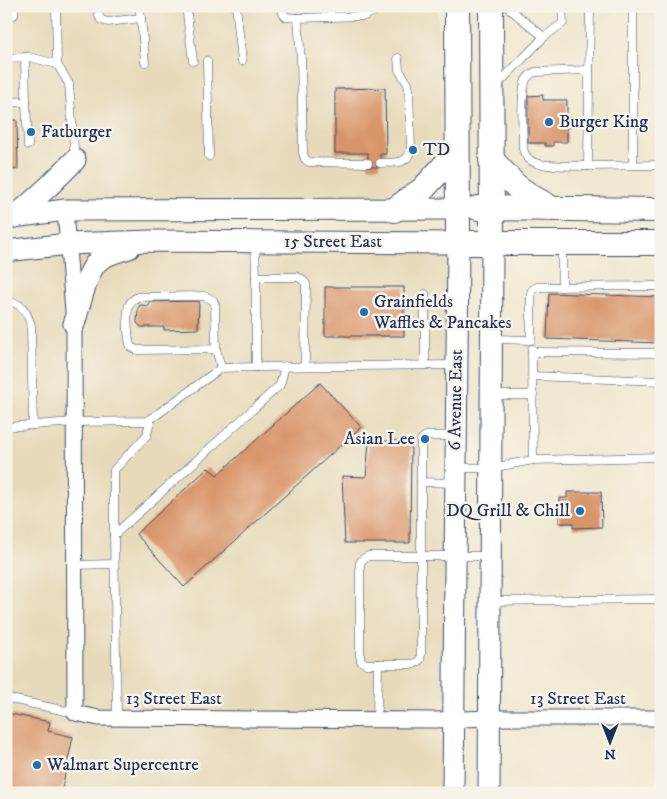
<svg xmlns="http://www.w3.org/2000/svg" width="667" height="799" viewBox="0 0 667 799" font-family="'IM FELL DW Pica',serif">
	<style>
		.built { fill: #e7daba }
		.building { fill: #d9956a }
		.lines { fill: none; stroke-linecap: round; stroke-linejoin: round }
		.service-casing { stroke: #3b4b6f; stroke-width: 9 }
		.minor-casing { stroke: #3b4b6f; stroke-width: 17 }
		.secondary-casing { stroke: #3b4b6f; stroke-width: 23 }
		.primary-casing { stroke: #3b4b6f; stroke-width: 26 }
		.service { stroke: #fff; stroke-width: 8 }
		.minor { stroke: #fff; stroke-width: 15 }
		.secondary { stroke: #fff; stroke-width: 21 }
		.primary { stroke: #fff; stroke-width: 24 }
		.poi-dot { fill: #1f6fb2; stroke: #f7f3e8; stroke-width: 2 }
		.labels { text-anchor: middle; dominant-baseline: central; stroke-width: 5; stroke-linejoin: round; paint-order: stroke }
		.poi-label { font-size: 18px; fill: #1b2f5e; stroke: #f7f3e8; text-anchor: start }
		.street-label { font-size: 18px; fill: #1b2f5e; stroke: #f7f3e8 }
	</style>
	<rect width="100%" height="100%" fill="#f7f3e8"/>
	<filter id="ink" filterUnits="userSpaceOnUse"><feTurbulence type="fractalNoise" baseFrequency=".02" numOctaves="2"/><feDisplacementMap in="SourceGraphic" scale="10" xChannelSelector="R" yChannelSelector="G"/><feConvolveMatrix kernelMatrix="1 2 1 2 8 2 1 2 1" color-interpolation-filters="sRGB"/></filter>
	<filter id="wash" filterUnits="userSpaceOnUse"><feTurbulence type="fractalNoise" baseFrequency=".0096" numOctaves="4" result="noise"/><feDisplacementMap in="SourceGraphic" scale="20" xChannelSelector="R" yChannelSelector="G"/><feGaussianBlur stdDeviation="1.12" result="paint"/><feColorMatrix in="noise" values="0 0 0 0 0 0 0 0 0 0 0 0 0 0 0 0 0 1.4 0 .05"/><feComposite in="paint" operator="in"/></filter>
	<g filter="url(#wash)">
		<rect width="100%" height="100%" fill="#f0e8d0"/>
		<g class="built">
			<polygon points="6,6 438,6 442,161 413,183 370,199 6,218"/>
			<polygon points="458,243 455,793 6,793 6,251"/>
		</g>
		<g id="blocks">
			<g class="building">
				<polygon points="385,88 386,154 380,154 380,167 368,167 368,153 335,153 335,89"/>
				<polygon points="543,95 543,100 567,100 567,117 571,117 571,127 567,127 567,142 553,142 553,146 545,146 545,143 528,143 528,96"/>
				<polygon points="6,120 17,120 18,169 6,170"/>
				<rect x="325" y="287" width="79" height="49"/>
				<polygon points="549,293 661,297 661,343 547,339"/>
				<polygon points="199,301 198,329 164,330 164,327 141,327 137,323 138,308 140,305 149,306 149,302"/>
				<polygon points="320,383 361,427 184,587 136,534 208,468 217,475"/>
				<polygon points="411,440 410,543 345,543 342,476 366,477 369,442"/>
				<polygon points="567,492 601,492 602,527 573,528 573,523 559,523 559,498 567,498"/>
				<polygon points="6,713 50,722 48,731 73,737 61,793 6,793"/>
			</g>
		</g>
	</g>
	<g filter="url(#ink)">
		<use href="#blocks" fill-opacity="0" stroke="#3b4b6f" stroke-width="1"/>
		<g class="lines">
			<g class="service-casing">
				<g id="service">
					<polyline points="56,6 57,64"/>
					<polyline points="97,6 99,16 101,20 108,22 141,18 139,6"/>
					<polyline points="186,6 193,61"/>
					<polyline points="236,6 242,61"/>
					<polyline points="282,6 283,13 286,17 298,18"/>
					<polyline points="330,6 331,17"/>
					<polyline points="590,6 588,166 661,165"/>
					<polyline points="633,6 633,165"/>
					<polyline points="6,18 14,15 14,6"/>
					<polyline points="141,18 145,62"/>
					<polyline points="544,37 563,23 562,6"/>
					<polyline points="6,58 29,57 57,64 69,84 75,160"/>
					<polyline points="207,61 209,156"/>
					<polyline points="496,86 544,37 506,6"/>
					<polyline points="6,102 26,102 25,57"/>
					<polyline points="26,102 28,145"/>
					<polyline points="368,163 309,162 305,159 303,153 301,60 298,18 364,16 373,12 375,6"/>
					<path d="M380 163C393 162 408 166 411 149L409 90 408 84 399 70 398 58"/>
					<path d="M588 166C575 165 546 167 536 163 529 161 525 156 523 149 523 134 520 92 526 80 528 76 531 74 535 72L589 70"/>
					<polyline points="255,244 256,277"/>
					<polyline points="562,287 562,246"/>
					<polyline points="425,294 425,365"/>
					<path d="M6 302C23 302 26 311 31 325L33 425"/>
					<polyline points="493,339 531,340 531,294 532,290 537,287 661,286"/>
					<path d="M216 349 137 350 131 347C128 341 126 313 129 305 131 301 133 299 138 297L204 296 213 300 215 305 216 349 221 368"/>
					<polyline points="532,349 533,460"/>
					<polyline points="532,352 661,353"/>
					<polyline points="256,367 256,277 297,277 302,279 306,284 305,366"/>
					<polyline points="532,376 661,381"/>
					<polyline points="493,395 533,395"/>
					<polyline points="150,420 147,435 114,470 114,535 280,385 285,366"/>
					<polyline points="6,427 74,422 148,421 221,368 256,367 454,365"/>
					<polyline points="459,468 491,468 533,460 661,457"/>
					<polyline points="421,482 454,483"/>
					<polyline points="114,535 117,718"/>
					<polyline points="74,565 114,564"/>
					<polyline points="491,601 661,599"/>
					<polyline points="378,664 414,664 420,660 421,654 421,440 422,439 426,436 455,436"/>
					<polyline points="6,698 75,713"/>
					<polyline points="377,719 378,664 366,664 361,661 360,656 360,563 363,559 368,556 489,556"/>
				</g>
			</g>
			<g class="minor-casing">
				<polyline id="minor" points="65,210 74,324 75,713 99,718 436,720 489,718 661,718"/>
			</g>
			<g class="secondary-casing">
				<g id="secondary">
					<polyline points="15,217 49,186 75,160"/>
					<polyline points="6,218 65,210 458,209"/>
					<polyline points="6,251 68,244 150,241 458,243 453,793"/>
					<path d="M74 324C79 309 86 273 97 262 105 254 119 251 129 248"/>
					<polyline points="489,793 492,242"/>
				</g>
			</g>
			<g class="primary-casing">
				<g id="primary">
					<polyline points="457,6 458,243 661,243"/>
					<polyline points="491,6 492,242"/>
					<polyline points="491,159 516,186 532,197 551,208"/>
					<polyline points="478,208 661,210"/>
					<polyline points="394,210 423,189 444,166 457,149"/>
				</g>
			</g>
			<use href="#service" class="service"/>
			<use href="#minor" class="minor"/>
			<use href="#secondary" class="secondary"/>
			<use href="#primary" class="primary"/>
		</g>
	</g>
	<g class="poi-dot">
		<circle cx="549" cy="122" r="5"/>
		<circle cx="31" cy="132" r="5"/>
		<circle cx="413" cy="150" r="5"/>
		<circle cx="364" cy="312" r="5"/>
		<circle cx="425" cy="439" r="5"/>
		<circle cx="580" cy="511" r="5"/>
		<circle cx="37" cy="765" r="5"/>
	</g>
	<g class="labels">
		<g class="poi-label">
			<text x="559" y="122">Burger King</text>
			<text x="41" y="132">Fatburger</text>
			<text x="423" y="150">TD</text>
			<text x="374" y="302">Grainfields<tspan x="374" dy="21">Waffles &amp; Pancakes</tspan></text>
			<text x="415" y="439" text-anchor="end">Asian Lee</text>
			<text x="570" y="511" text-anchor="end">DQ Grill &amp; Chill</text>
			<text x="47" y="765">Walmart Supercentre</text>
		</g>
		<g class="street-label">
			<text x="333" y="242">15 Street East</text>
			<text transform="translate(456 400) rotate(-89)">6 Avenue East</text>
			<text x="174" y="699">13 Street East</text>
			<text x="578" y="699">13 Street East</text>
		</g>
	</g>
	<rect width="667" height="799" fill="none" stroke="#f7f3e8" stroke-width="25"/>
	<g transform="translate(610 742) rotate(180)" stroke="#f7f3e8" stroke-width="4" paint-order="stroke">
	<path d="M0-4L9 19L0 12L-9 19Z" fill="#1b2f5e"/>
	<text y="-8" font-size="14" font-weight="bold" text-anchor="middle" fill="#1b2f5e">N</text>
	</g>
</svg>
